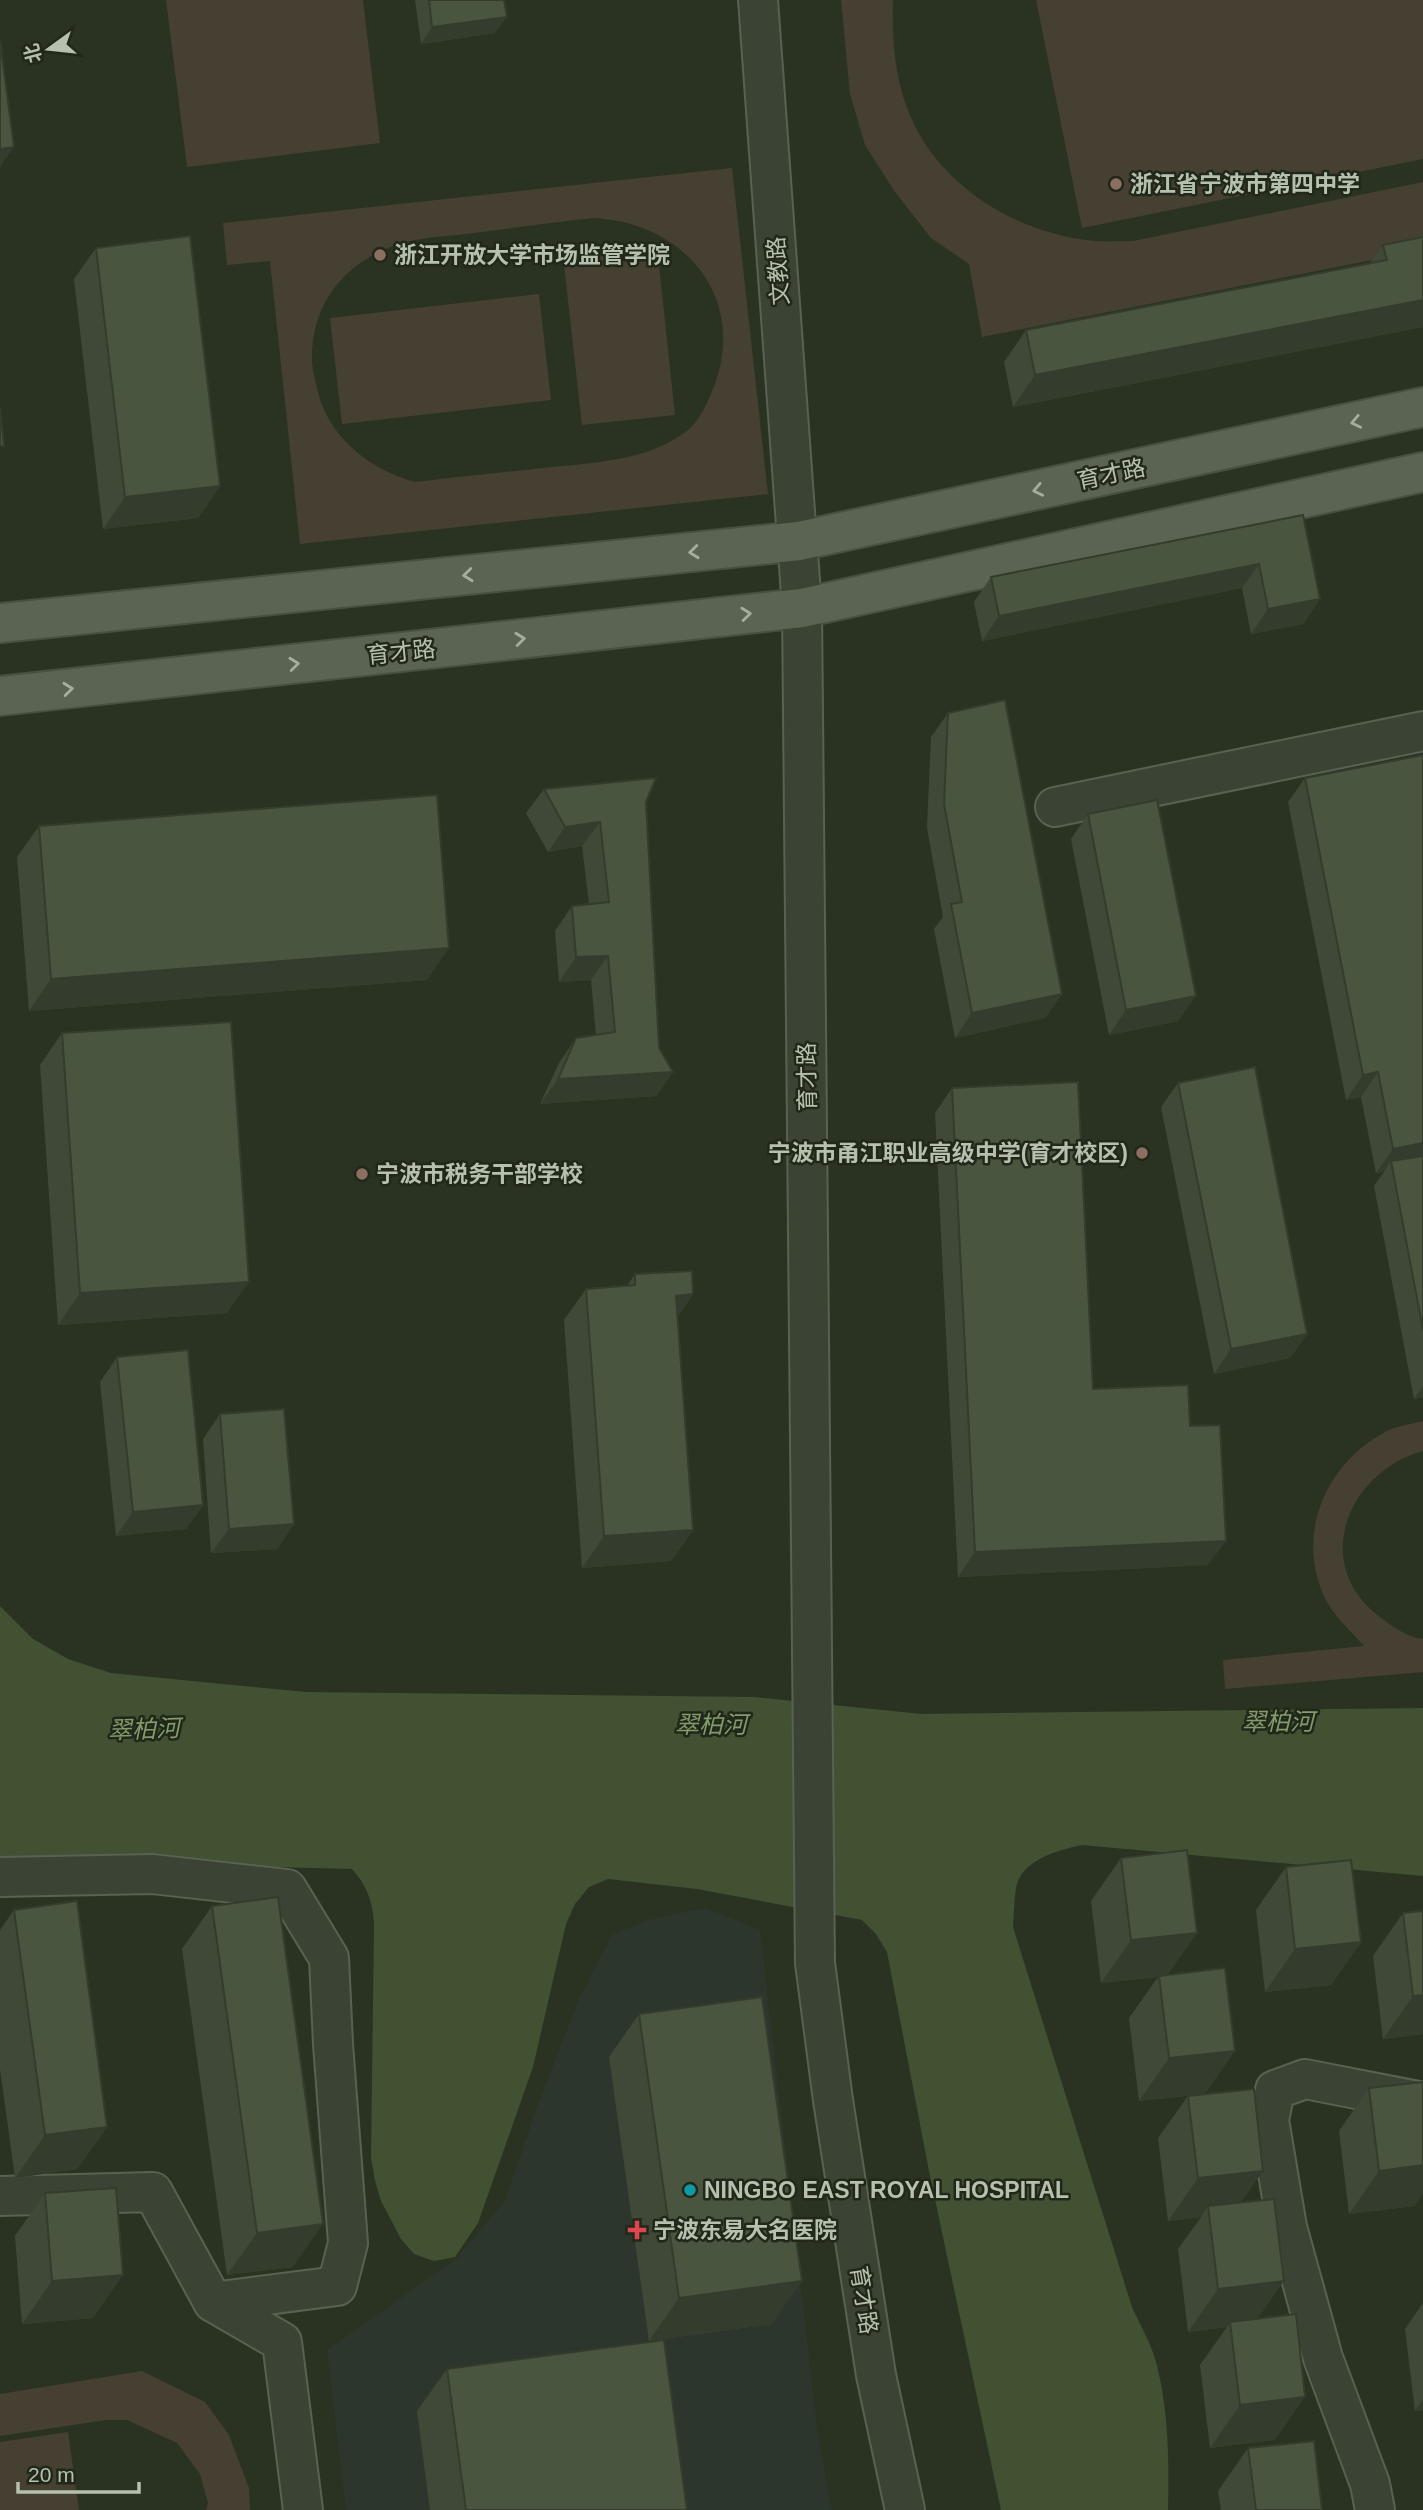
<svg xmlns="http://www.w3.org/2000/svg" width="1423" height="2510" viewBox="0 0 1423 2510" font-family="Helvetica,'Noto Sans SC',sans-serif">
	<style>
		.medical { fill: #2c362c }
		.green { fill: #454031; fill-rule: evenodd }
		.water { fill: #415132 }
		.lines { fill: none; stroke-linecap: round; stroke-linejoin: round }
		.minor-casing { stroke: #596152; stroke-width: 42 }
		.major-casing { stroke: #475041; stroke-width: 42 }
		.minor { stroke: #3b4434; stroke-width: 38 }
		.major { stroke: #5b6452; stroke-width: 38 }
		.wall { fill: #404937 }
		.shaded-wall { fill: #343c2d }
		.building { fill: #4a5540; stroke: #343c2d; stroke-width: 2 }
		.oneway { stroke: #a4ae9c }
		.education-dot { fill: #8d6e63; stroke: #21281a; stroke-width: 2.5 }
		.culture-dot { fill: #0f9aa8; stroke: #21281a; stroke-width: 2.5 }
		.health-dot { fill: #e0444e; stroke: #21281a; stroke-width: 2.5 }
		.labels { text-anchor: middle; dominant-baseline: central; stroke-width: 5; stroke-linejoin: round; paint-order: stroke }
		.poi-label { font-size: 23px; font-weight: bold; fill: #b6c0af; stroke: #21281a; text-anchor: start }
		.street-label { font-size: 23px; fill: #b6c0af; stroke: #21281a }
		.water-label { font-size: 24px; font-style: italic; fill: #829c6c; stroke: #21281a }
	</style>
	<rect width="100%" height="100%" fill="#2a3321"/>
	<polygon class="medical" points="705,1908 760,1930 818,2435 832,2510 346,2510 327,2350 456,2259 505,2201 538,2104 579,1999 612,1935 648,1920"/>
	<g class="green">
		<polygon points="166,0 363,0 380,143 187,167"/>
		<path d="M841 0H893C892 35 894 72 906 105 933 183 1016 235 1096 241 1108 242 1121 241 1133 241L1423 182V250L982 337 969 264 931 238 895 192 865 145 850 94Z"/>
		<polygon points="1036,0 1423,0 1423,159 1082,228"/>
		<path d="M732 168 768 494 300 544 270 261 227 265 223 223ZM593 218C685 222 749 299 713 389 707 404 698 424 684 433 644 462 589 463 542 468 499 473 457 477 415 482 371 470 329 438 318 392 316 382 312 371 312 360 311 301 347 260 402 243 427 236 456 236 482 232 519 227 556 222 593 218Z"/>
		<polygon points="657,246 675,415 582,425 563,256"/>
		<polygon points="539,294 551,400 342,424 330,318"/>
		<path d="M1423 1421V1451C1347 1472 1310 1565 1380 1617 1393 1627 1407 1637 1423 1639V1672L1225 1689 1223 1660 1364 1646C1350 1630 1333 1616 1324 1596 1295 1532 1327 1462 1387 1431 1397 1426 1411 1424 1423 1421Z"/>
		<polygon points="142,2371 205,2402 229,2435 249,2488 250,2510 206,2510 208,2503 200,2474 177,2443 127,2420 106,2420 0,2436 0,2394"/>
		<polygon points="68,2432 79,2510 0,2510 0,2442"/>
	</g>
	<path class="water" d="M0 1606 33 1639 68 1659 111 1673 306 1692 755 1697 922 1714 1423 1708V1876L1082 1845C1058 1850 1021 1860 1016 1888 1014 1901 1014 1914 1013 1927L1132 2307C1140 2325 1151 2343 1156 2362 1169 2411 1169 2460 1168 2510H1001L929 2171 887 1952 876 1934 862 1920 697 1889 608 1879 589 1887 575 1904 566 1924 533 2067 478 2223 455 2257 434 2261 414 2254 401 2239 381 2201 375 2181 371 2157 374 1922C372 1900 367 1886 352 1869L0 1860Z"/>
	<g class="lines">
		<g class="minor-casing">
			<g id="minor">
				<polyline points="758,0 802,608 815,1963 833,2100 876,2375 905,2510"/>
				<polyline points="1055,807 1423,731"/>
				<polyline points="0,1877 152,1874 287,1889 329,1958 333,2044 348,2243 337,2286 213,2302"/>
				<polyline points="0,2196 153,2192 213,2302 282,2342 303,2510"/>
				<polyline points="1375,2510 1370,2484 1323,2358 1287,2227 1269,2120 1275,2090 1305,2079 1423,2102"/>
			</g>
		</g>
		<g class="major-casing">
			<g id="major">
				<polyline points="0,623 799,541 1423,407"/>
				<polyline points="0,696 802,608 1423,472"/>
			</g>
		</g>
		<use href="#minor" class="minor"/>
		<use href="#major" class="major"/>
	</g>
	<g class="wall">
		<polygon points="415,0 504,0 495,33 421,44"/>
		<polygon points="1423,237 1423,327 1013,407 1004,362 1026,330 1370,263 1383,245"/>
		<polygon points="96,248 220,486 198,518 103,529 74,279"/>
		<polygon points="1303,515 1320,599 1303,624 1251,634 1242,588 982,641 974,602 991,577"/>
		<polygon points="948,713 1062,994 1045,1018 955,1038 934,929 943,917 927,828 931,737"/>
		<polygon points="1423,755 1423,1397 1414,1399 1374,1186 1384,1172 1376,1173 1361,1097 1346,1100 1288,802 1305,778"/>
		<polygon points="544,789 646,802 659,1048 673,1072 656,1096 540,1104 559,1063 576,1038 596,1035 591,980 559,982 555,931 572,906 589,904 582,846 548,852 526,813"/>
		<polygon points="1088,814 1178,1021 1109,1035 1071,839"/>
		<polygon points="39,826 427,980 29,1011 17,857"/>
		<polygon points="62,1033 227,1313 58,1325 40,1065"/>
		<polygon points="1178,1083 1307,1334 1290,1358 1214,1374 1161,1107"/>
		<polygon points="952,1088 1093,1389 1190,1426 1208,1565 958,1577 935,1113"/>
		<polygon points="635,1274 693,1294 678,1316 693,1530 671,1561 582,1568 564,1320 586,1289 627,1286"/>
		<polygon points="117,1357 203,1505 186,1529 116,1536 100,1382"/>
		<polygon points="220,1414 294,1524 277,1549 211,1553 203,1439"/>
		<polygon points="1121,1858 1168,1975 1205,2094 1139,2101 1129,2018 1158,1977 1101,1983 1091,1901"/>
		<polygon points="1286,1867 1361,1942 1331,1985 1265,1992 1256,1910"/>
		<polygon points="212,1906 293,2267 227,2275 182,1949"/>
		<polygon points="14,1910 107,2127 77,2169 15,2178 0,2069 0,1930"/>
		<polygon points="1403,1913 1423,2034 1383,2039 1373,1956"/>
		<polygon points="639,2014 772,2324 649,2341 609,2057"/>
		<polygon points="1369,2088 1415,2206 1349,2214 1339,2131"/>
		<polygon points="1188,2096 1241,2203 1275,2440 1210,2448 1200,2365 1227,2327 1188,2332 1178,2249 1201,2217 1168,2221 1158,2138"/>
		<polygon points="45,2193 93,2318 22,2324 15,2236"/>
		<polygon points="1423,2303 1423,2410 1415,2411 1405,2329"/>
		<polygon points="447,2369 687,2510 430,2510 417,2411"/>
		<polygon points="1248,2448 1322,2510 1221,2510 1218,2491"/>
	</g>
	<g class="shaded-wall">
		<polygon points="507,17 495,33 421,44 432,27"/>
		<polygon points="14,147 0,167 0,149"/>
		<polygon points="1423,300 1423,327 1013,407 1035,375"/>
		<polygon points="220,486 198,518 103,529 125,497"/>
		<polygon points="1259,564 1242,588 982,641 999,616"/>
		<polygon points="1320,599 1303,624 1251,634 1268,609"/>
		<polygon points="600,822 582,846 548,852 565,827"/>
		<polygon points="449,948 427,980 29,1011 51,979"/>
		<polygon points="608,956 591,980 559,982 576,957"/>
		<polygon points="1062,994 1045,1018 955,1038 972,1013"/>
		<polygon points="1196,996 1178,1021 1109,1035 1126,1010"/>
		<polygon points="673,1072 656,1096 540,1104 558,1079"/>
		<polygon points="1378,1072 1361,1097 1346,1100 1363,1075"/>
		<polygon points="1423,1143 1423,1164 1391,1161 1384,1172 1376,1173 1393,1149"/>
		<polygon points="249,1282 227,1313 58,1325 80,1293"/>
		<polygon points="693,1294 671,1326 676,1296"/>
		<polygon points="1307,1334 1290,1358 1214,1374 1231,1349"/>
		<polygon points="1423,1386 1423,1397 1414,1399"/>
		<polygon points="203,1505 186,1529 116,1536 133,1512"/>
		<polygon points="294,1524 277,1549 211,1553 229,1529"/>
		<polygon points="693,1530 671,1561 582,1568 604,1536"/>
		<polygon points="1226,1541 1208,1565 958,1577 975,1552"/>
		<polygon points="1197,1933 1167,1976 1101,1983 1131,1940"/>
		<polygon points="1361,1942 1331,1985 1265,1992 1295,1949"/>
		<polygon points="1423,1995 1423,2034 1383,2039 1413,1996"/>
		<polygon points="1235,2051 1205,2094 1139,2101 1169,2058"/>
		<polygon points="107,2127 77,2169 15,2178 45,2135"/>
		<polygon points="1423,2165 1423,2194 1415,2206 1349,2214 1379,2171"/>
		<polygon points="1263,2171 1233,2214 1208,2206 1201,2217 1168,2221 1198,2178"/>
		<polygon points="323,2224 293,2267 227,2275 257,2233"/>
		<polygon points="123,2275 93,2318 22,2324 52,2281"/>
		<polygon points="802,2281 772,2324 649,2341 679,2298"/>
		<polygon points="1284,2281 1254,2324 1230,2322 1227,2327 1188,2332 1218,2289"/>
		<polygon points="1305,2397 1275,2440 1210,2448 1240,2405"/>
		<polygon points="1423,2399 1423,2410 1415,2411"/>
	</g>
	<g class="building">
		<polygon points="429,0 504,0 507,17 432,27"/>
		<polygon points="0,41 14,147 0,149"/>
		<polygon points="190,236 220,486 125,497 96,248"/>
		<polygon points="1423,237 1423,300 1035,375 1026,330 1387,260 1383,245"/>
		<polygon points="0,408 4,446 0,446"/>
		<polygon points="1303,515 1320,599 1268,609 1259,564 999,616 991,577"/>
		<polygon points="1005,700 1062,994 972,1013 951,904 962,902 944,804 948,713"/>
		<polygon points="1423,755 1423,1143 1393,1149 1378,1072 1363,1075 1305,778"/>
		<polygon points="656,778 646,802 659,1048 673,1072 558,1079 576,1038 615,1032 608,956 576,957 572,906 609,902 600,822 565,827 544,789"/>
		<polygon points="437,795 449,948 51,979 39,826"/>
		<polygon points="1157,800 1196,996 1126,1010 1088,814"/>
		<polygon points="231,1022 249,1282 80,1293 62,1033"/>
		<polygon points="1255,1067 1307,1334 1231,1349 1178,1083"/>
		<polygon points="1078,1082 1093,1389 1188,1385 1190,1426 1220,1425 1226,1541 975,1552 952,1088"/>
		<polygon points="1423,1156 1423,1330 1391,1161"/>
		<polygon points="692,1271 693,1294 676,1296 693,1530 604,1536 586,1289 635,1285 635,1274"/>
		<polygon points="188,1350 203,1505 133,1512 117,1357"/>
		<polygon points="284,1409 294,1524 229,1529 220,1414"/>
		<polygon points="1187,1850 1197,1933 1131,1940 1121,1858"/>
		<polygon points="1351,1860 1361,1942 1295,1949 1286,1867"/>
		<polygon points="278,1897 323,2224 257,2233 212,1906"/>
		<polygon points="77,1901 107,2127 45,2135 14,1910"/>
		<polygon points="1423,1911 1423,1995 1413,1996 1403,1913"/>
		<polygon points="1225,1968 1235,2051 1169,2058 1159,1976"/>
		<polygon points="762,1997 802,2281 679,2298 639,2014"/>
		<polygon points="1423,2082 1423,2165 1379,2171 1369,2088"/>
		<polygon points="1254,2089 1263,2171 1198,2178 1188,2096"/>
		<polygon points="116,2188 123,2275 52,2281 45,2193"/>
		<polygon points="1274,2199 1284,2281 1218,2289 1208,2206"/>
		<polygon points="1296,2314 1305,2397 1240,2405 1230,2322"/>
		<polygon points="664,2340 687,2510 466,2510 447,2369"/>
		<polygon points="1314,2441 1322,2510 1256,2510 1248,2448"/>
	</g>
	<defs><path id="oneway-chevron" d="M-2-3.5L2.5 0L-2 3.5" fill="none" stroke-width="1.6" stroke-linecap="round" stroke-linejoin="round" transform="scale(1.75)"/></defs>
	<g class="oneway">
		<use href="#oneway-chevron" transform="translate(1356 422) rotate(168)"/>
		<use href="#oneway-chevron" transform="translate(1038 490) rotate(168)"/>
		<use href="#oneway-chevron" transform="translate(694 552) rotate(174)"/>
		<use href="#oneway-chevron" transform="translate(468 575) rotate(174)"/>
		<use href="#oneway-chevron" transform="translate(746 614) rotate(-6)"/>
		<use href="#oneway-chevron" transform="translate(520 639) rotate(-6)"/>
		<use href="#oneway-chevron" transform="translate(294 664) rotate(-6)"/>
		<use href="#oneway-chevron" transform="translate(68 689) rotate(-6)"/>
	</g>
	<g class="education-dot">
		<circle cx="1116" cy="184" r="7"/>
		<circle cx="380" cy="255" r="7"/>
		<circle cx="1142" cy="1153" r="7"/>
		<circle cx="362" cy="1174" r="7"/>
	</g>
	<circle class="culture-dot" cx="690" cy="2190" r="7"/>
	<path class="health-dot" d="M633.5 2219.5h7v7h7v7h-7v7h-7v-7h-7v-7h7z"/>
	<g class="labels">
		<g class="poi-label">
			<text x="1130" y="184">浙江省宁波市第四中学</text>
			<text x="394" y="255">浙江开放大学市场监管学院</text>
			<text x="1128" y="1153" text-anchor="end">宁波市甬江职业高级中学(育才校区)</text>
			<text x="376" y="1174">宁波市税务干部学校</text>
			<text x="704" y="2190">NINGBO EAST ROYAL HOSPITAL</text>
			<text x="653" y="2230">宁波东易大名医院</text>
		</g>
		<g class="street-label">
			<text transform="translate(778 271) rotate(-94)">文教路</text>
			<text transform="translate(1111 474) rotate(-12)">育才路</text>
			<text transform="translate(401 652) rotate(-6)">育才路</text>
			<text transform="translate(807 1077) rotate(-91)">育才路</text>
			<text transform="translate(864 2300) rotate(81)">育才路</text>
		</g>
		<g class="water-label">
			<text x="1278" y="1721">翠柏河</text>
			<text x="711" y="1724">翠柏河</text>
			<text transform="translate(144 1729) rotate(-2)">翠柏河</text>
		</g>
	</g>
	<g transform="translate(49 49) rotate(255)" stroke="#21281a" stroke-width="5" paint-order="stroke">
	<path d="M0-5L12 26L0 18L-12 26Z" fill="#b6c0af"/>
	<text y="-10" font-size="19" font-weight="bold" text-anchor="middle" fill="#b6c0af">北</text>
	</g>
	<path d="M18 2482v10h121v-10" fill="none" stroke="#b6c0af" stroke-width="3.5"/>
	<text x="28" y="2482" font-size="21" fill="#b6c0af" stroke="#21281a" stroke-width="5" paint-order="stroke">20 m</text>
</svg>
